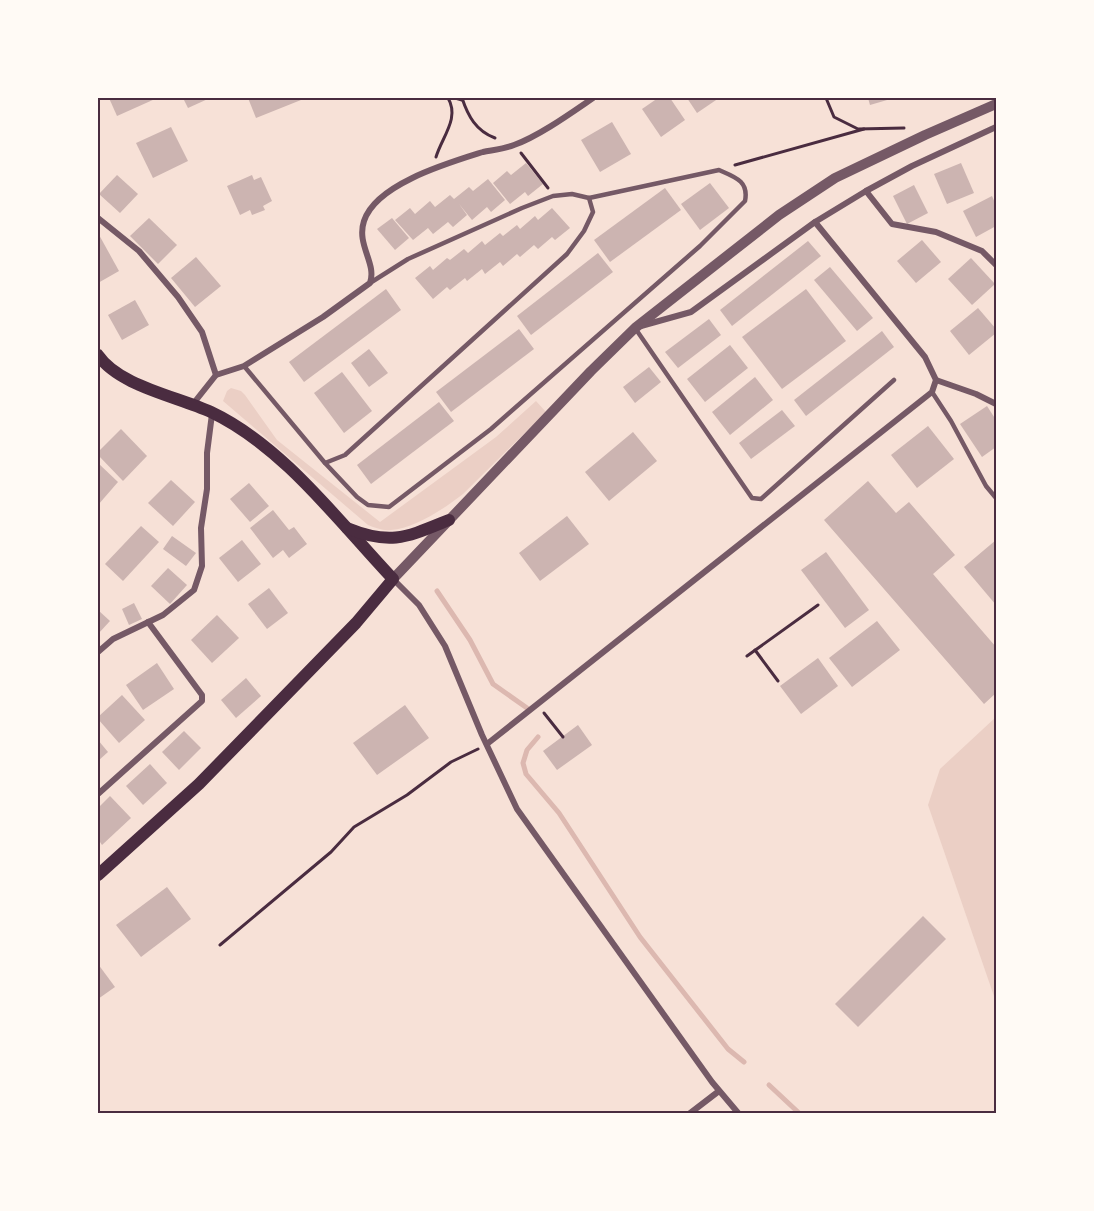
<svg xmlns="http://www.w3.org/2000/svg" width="1094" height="1211" viewBox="0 0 1094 1211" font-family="'IBM Plex Sans',sans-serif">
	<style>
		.green { fill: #ebcfc5 }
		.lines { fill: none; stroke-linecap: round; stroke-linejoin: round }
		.stream { stroke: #dcb8b0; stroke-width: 5 }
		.building { fill: #ccb4b1 }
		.path { stroke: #4a2c40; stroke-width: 3 }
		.service { stroke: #755966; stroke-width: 4.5 }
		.minor { stroke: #755966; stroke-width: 6 }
		.tertiary { stroke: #755966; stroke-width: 10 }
		.secondary { stroke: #4a2c40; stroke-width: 12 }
		.neatline { fill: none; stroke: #4a2c40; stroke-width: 2 }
	</style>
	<rect width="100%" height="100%" fill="#f7e1d7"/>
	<g class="green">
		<path d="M231 388 241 391 245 395 277 440 380 522 496 437 536 401 546 412 463 494C445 508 414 529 391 530 383 531 376 528 368 525L223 401 227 391Z"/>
		<polygon points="996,717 996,1002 928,805 940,769"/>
	</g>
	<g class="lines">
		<g class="stream">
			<polyline points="437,591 470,640 493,684 527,708"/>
			<polyline points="538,737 527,750 523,763 526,774 559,813 640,937 728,1049 744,1062"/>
			<polyline points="769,1085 800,1114"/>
		</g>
	</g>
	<g class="building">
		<polygon points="109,98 154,98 155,99 117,116"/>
		<polygon points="183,98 210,98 188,108"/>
		<polygon points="248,98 306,98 256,118"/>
		<polygon points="658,98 670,98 685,120 661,137 642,109"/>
		<polygon points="687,98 719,98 697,113"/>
		<polygon points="868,98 894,98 870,105"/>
		<polygon points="612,122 631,154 600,172 581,140"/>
		<polygon points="171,127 188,161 153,178 136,143"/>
		<polygon points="526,163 543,184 528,196 525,192 510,204 493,183 507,171 511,175"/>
		<polygon points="961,163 974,193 947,204 934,174"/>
		<polygon points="117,175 138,194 120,213 99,194"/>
		<polygon points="252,175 254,180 261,177 272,201 263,206 265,210 252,215 250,210 240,215 227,186"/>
		<polygon points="488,179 505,200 491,212 487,207 472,220 459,204 467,215 453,227 448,222 433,234 428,228 413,240 395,220 410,208 415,214 430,201 435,207 450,195 454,199 469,187 473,191"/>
		<polygon points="710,183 729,208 700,230 681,204"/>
		<polygon points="914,185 928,213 907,224 893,196"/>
		<polygon points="665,188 681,210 610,262 594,240"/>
		<polygon points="992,196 996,205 996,226 976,237 963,211"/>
		<polygon points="552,208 570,228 555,240 552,237 538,249 534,245 520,257 517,254 503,266 500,262 485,274 482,269 467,281 465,278 450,290 447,287 433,299 415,278 430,266 433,270 447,258 450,260 464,249 468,253 482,241 485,245 500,233 503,236 517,225 520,229 535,216 538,220"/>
		<polygon points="149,218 177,245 158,264 130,236"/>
		<polygon points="392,218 409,238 395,250 377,229"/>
		<polygon points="98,233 119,271 98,283"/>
		<polygon points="922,240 941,262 916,283 897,261"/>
		<polygon points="808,241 821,256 732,326 720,310"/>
		<polygon points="598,253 613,272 531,335 517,316"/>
		<polygon points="196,257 221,286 195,307 171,278"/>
		<polygon points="971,258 995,284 972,305 948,279"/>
		<polygon points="830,267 873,318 857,331 814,280"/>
		<polygon points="386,289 401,310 304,382 289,362"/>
		<polygon points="806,289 846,341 782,389 742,337"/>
		<polygon points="135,300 149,325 122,340 108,315"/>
		<polygon points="978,308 996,329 996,333 969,355 950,331"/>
		<polygon points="709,319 721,335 678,368 665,352"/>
		<polygon points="519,329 534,349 451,412 436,392"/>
		<polygon points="882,331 894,347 806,416 794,400"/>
		<polygon points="730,345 748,368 705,402 687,379"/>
		<polygon points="369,349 388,373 369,387 351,363"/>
		<polygon points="649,367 661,382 635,403 623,387"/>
		<polygon points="342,372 372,411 344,433 314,393"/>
		<polygon points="755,377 773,400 730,435 712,412"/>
		<polygon points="439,402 454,421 371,484 357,465"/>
		<polygon points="987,406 996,420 996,447 982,457 960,424"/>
		<polygon points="782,410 795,426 751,459 739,443"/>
		<polygon points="928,426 954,459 917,488 891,455"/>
		<polygon points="121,429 147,456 123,481 98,455 98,452"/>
		<polygon points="633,432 657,461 609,501 585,472"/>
		<polygon points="98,463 118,482 98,505"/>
		<polygon points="171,480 195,502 173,526 148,503"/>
		<polygon points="868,481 896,513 909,502 955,555 933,574 996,647 996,693 984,704 824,520"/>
		<polygon points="249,483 269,506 250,522 230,499"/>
		<polygon points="273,510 289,530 294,527 307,544 289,558 283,550 273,558 250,528"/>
		<polygon points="567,516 589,544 540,581 519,553"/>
		<polygon points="141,526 159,542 123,581 105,564"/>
		<polygon points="172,536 196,553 186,566 163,549"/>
		<polygon points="242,540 261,564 238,582 219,558"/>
		<polygon points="996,540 996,605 964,567"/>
		<polygon points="826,552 869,610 845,628 801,570"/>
		<polygon points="168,568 187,585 170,604 151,586"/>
		<polygon points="269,588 288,613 267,629 248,604"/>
		<polygon points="134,603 142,619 129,625 122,609"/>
		<polygon points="98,610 110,621 98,634"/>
		<polygon points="217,615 239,638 212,663 191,640"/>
		<polygon points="877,621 900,650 852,687 829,658"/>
		<polygon points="818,658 838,686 801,714 780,686"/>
		<polygon points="157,663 174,689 143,710 126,685"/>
		<polygon points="246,678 261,696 236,718 221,700"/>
		<polygon points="122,695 145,720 119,743 98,719 98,717"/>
		<polygon points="405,705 429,738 377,775 353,743"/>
		<polygon points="578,725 592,745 557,770 543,751"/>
		<polygon points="184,731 201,748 179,770 162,752"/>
		<polygon points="98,740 108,752 98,761"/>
		<polygon points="150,764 167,783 143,805 126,786"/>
		<polygon points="110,796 131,818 102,845 98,839 98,808"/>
		<polygon points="167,887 191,919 141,957 116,925"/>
		<polygon points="923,916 946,939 858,1027 835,1004"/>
		<polygon points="98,964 115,987 98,999"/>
	</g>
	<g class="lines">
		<g class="path">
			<polyline points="455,98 462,100"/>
			<path d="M462 98C468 116 476 131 495 138"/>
			<polyline points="826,98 834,117 858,129 904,128"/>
			<polyline points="521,153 548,188"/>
			<path d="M436 157C442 137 460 118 448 98"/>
			<polyline points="735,165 864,129"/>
			<polyline points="755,650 778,681"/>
			<polyline points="747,656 818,605"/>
			<polyline points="544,713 563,737"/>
			<polyline points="220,945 331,852 354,827 407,795 451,762 478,749"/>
		</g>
		<g class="service">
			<polyline points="635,328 752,498 761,499 894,380"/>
			<path d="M244 366 325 463 357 497 368 505 389 507 491 429 700 246 745 201C749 181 735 177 719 170L589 198 572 194 553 196 522 208 408 259 370 283"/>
			<polyline points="932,392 951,421 986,486 996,498"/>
			<polyline points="325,463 345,455 567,254 584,231 593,212 589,198"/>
		</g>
		<g class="minor">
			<polyline points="866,191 892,224 936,232 982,251 996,265"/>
			<polyline points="98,218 139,251 178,297 202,332 216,375"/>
			<polyline points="641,326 691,312 815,222 866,191 912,166 996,127"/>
			<polyline points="936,380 976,394 996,404"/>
			<path d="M193 404 216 375 244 366 323 317 370 283C377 263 356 245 364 221 376 184 448 163 483 152 493 150 504 149 514 145 539 136 571 113 593 98"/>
			<polyline points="393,579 419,605 445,646 482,735 517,809 712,1082 739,1114"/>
			<polyline points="98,652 113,639 163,615 194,590 202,566 201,528 207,489 207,453 212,414"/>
			<polyline points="487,744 932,392 936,380 925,357 815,222"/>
			<polyline points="98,794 202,701 202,695 148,622"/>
			<polyline points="689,1114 719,1091"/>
		</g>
		<polyline class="tertiary" points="393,579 591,371 635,328 779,215 835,178 925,135 996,104"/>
		<g class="secondary">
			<path d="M98 355C119 386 176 396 211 412 283 446 339 522 393 579L356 623 199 784 98 875"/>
			<path d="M347 528C391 546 407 537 449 520"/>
		</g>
	</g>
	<rect width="1094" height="1211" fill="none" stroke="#fffaf5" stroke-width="198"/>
	<rect x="99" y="99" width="896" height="1013" class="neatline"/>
</svg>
